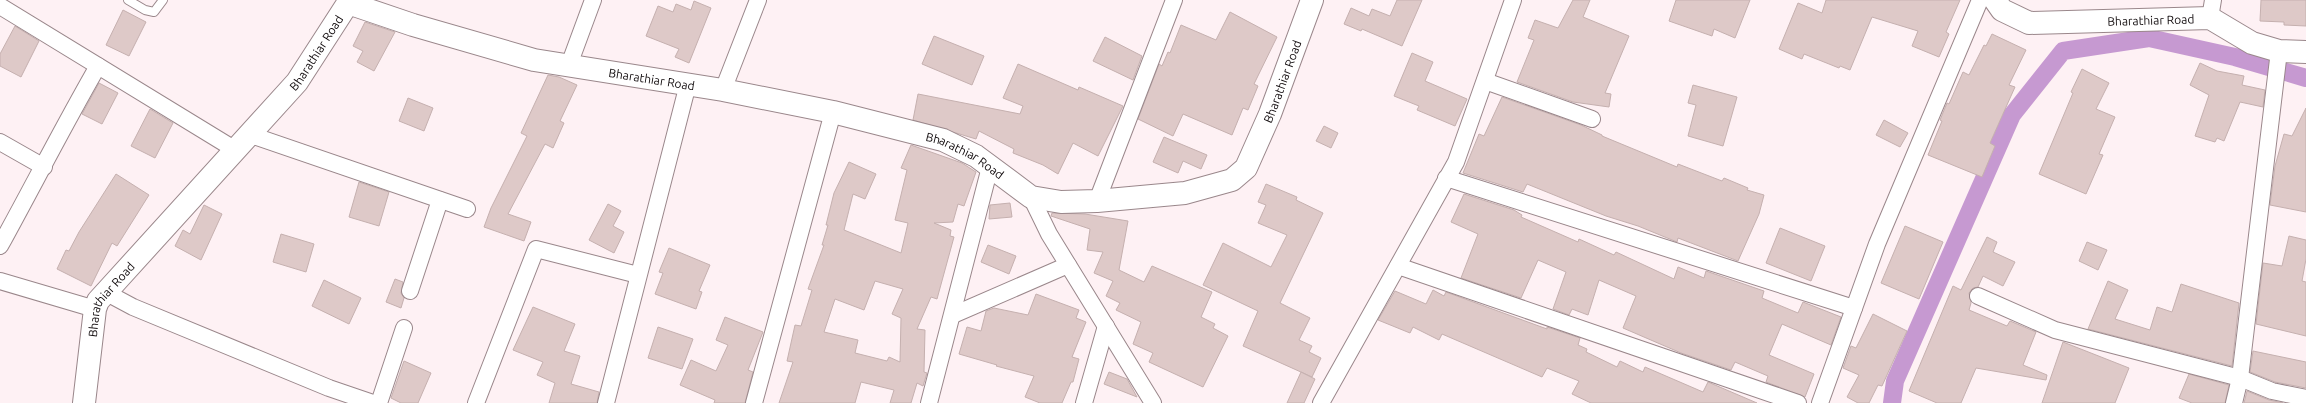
<svg xmlns="http://www.w3.org/2000/svg" width="2306" height="403" viewBox="0 0 2306 403" font-family="Ubuntu,sans-serif">
	<style>
		.lines { fill: none; stroke-linecap: round; stroke-linejoin: round }
		.canal { stroke: #c699d1; stroke-width: 18 }
		.building { fill: #dec9c8; stroke: #c5b0af; fill-rule: evenodd }
		.service-casing { stroke: #9a878b; stroke-width: 10 }
		.minor-casing { stroke: #9a878b; stroke-width: 18 }
		.secondary-casing { stroke: #9a878b; stroke-width: 24 }
		.service { stroke: #fff; stroke-width: 8 }
		.minor { stroke: #fff; stroke-width: 16 }
		.secondary { stroke: #fff; stroke-width: 22 }
		.labels { text-anchor: middle; dominant-baseline: central; stroke-width: 4; stroke-linejoin: round; paint-order: stroke }
		.street-label { font-size: 12px; fill: #110b0d; stroke: #fff }
	</style>
	<rect width="100%" height="100%" fill="#fef1f4"/>
	<g class="lines">
		<polyline class="canal" points="1892,403 1895,381 2012,115 2063,51 2149,38 2235,57 2306,78"/>
	</g>
	<g class="building">
		<polygon points="1397,0 1422,0 1402,46 1362,29 1361,31 1344,24 1351,8 1369,16 1372,9 1390,16"/>
		<polygon points="1573,0 1590,0 1583,17 1629,36 1605,93 1611,94 1609,107 1573,102 1517,82 1534,40 1528,38 1535,20 1558,28"/>
		<polygon points="1676,0 1750,0 1735,38 1714,29 1712,36 1669,21"/>
		<polygon points="1826,0 1960,0 1946,32 1949,34 1939,57 1912,46 1918,31 1872,17 1850,70 1840,66 1839,68 1804,54 1802,59 1779,49 1798,3 1822,13"/>
		<polygon points="2261,0 2306,0 2306,26 2284,25 2284,22 2260,21"/>
		<polygon points="694,1 711,8 689,63 675,57 679,49 646,36 658,6 673,12 676,4 691,10"/>
		<polygon points="123,10 146,22 129,56 106,45"/>
		<polygon points="1230,12 1277,37 1254,84 1258,86 1248,110 1243,108 1232,135 1183,114 1173,136 1138,119 1159,64 1162,66 1168,52 1170,53 1181,25 1216,40"/>
		<polygon points="365,22 395,32 374,71 357,62 363,51 353,46"/>
		<polygon points="15,26 39,41 21,77 0,66 0,54"/>
		<polygon points="1992,34 2026,50 2009,85 2015,87 1990,143 1995,146 1982,177 1928,155 1942,121 1940,120 1947,103 1949,104 1963,72 1969,75 1984,45 1986,46"/>
		<polygon points="934,36 984,56 972,85 922,64"/>
		<polygon points="1105,37 1142,56 1133,80 1093,61"/>
		<polygon points="1412,53 1433,62 1425,81 1467,99 1455,126 1417,110 1419,106 1394,96"/>
		<polygon points="2200,63 2217,71 2244,76 2242,85 2265,90 2263,107 2240,102 2224,141 2217,138 2215,142 2195,136 2209,95 2190,85"/>
		<polygon points="1018,64 1078,90 1079,87 1123,106 1098,156 1073,143 1058,174 1043,165 1013,153 1014,149 979,131 976,139 913,120 918,94 1020,114 1023,106 1003,98"/>
		<polygon points="2082,69 2109,83 2096,109 2115,117 2099,154 2103,155 2086,194 2039,174 2073,93 2071,92"/>
		<polygon points="548,75 559,77 577,85 560,121 564,123 553,148 545,144 508,214 531,222 524,241 484,227 491,208 527,136 521,133"/>
		<polygon points="99,83 118,93 102,124 82,114"/>
		<polygon points="1693,85 1737,97 1723,146 1688,136 1696,105 1688,103"/>
		<polygon points="1502,97 1581,125 1602,135 1602,136 1677,167 1678,164 1722,181 1724,178 1748,188 1747,190 1764,195 1759,214 1738,261 1678,238 1677,242 1638,226 1606,216 1527,184 1523,192 1463,173 1479,134 1484,136"/>
		<polygon points="408,98 433,108 424,131 399,121"/>
		<polygon points="2306,108 2306,212 2270,205 2275,166 2284,134 2292,136"/>
		<polygon points="150,109 173,123 155,158 131,146"/>
		<polygon points="1884,120 1908,133 1900,147 1876,135"/>
		<polygon points="1324,126 1338,133 1331,148 1316,141"/>
		<polygon points="1164,137 1207,155 1201,169 1183,161 1178,173 1153,162"/>
		<path d="M911 145 962 163 976 172 964 206 958 204 953 222 934 223 951 230 950 236 954 237 937 299 931 297 917 329 925 330 924 372 927 373 923 386 917 383 911 403H890L894 390 861 382 855 403H779L793 362 787 361 795 325 801 326 812 290 808 289 824 245H822L828 225H826L834 193 849 162 876 174 865 199 853 194 844 230 901 253 908 223 895 220 907 170 901 168ZM875 281 903 289 892 314 901 318 900 362 889 357 887 361 855 353 858 340 824 332 835 299 864 310Z"/>
		<polygon points="116,174 149,195 117,246 112,243 91,286 57,269 66,250 69,251 79,232"/>
		<polygon points="359,182 389,192 379,226 349,217"/>
		<polygon points="1266,184 1297,197 1296,200 1323,213 1280,303 1310,318 1299,340 1312,346 1309,352 1321,358 1312,377 1243,346 1258,311 1203,285 1223,243 1271,267 1287,235 1258,223 1266,205 1258,202"/>
		<polygon points="1464,194 1514,210 1522,215 1521,217 1578,242 1579,239 1614,255 1616,252 1674,279 1678,267 1704,278 1706,271 1764,291 1762,298 1798,313 1803,302 1841,317 1831,345 1782,324 1769,355 1814,374 1805,397 1766,382 1768,376 1735,362 1731,370 1681,353 1623,328 1636,296 1599,280 1588,315 1572,309 1569,315 1553,309 1566,272 1538,260 1521,298 1461,278 1478,234 1451,222"/>
		<polygon points="1010,203 1012,217 989,219 990,205"/>
		<polygon points="608,204 621,211 613,226 624,232 614,253 589,240"/>
		<polygon points="204,205 222,214 201,260 175,246 183,230 190,234"/>
		<polygon points="1052,213 1085,214 1128,221 1119,270 1144,282 1152,266 1212,292 1201,317 1215,324 1213,328 1228,336 1203,387 1149,362 1153,353 1133,344 1141,322 1116,310 1120,303 1106,296 1113,281 1094,273 1103,252 1087,250 1090,229 1051,216"/>
		<polygon points="1905,226 1943,242 1919,299 1881,283"/>
		<polygon points="1780,228 1825,246 1811,281 1766,263"/>
		<polygon points="281,234 314,244 306,272 273,262"/>
		<polygon points="2289,236 2306,240 2306,259 2302,281 2306,282 2306,336 2256,324 2263,263 2282,266"/>
		<polygon points="1987,237 1997,242 1993,252 2015,262 2003,286 1983,276 1978,287 1973,288 1969,293 1971,303 1969,310 2007,326 2010,321 2036,332 2023,365 2047,375 2046,380 1976,368 1961,403 1937,403 1909,391 1953,286 1961,290"/>
		<polygon points="2087,242 2107,250 2098,270 2079,261"/>
		<polygon points="988,245 1016,256 1009,274 981,262"/>
		<polygon points="669,248 710,265 699,291 702,292 696,309 655,294 663,273 659,272"/>
		<polygon points="395,279 403,282 401,293 404,298 401,308 386,302"/>
		<polygon points="324,280 361,298 349,324 312,306"/>
		<polygon points="2108,281 2128,290 2115,319 2150,330 2157,307 2172,312 2181,284 2239,303 2232,366 2088,329"/>
		<polygon points="1433,290 1444,296 1446,292 1547,329 1547,327 1580,338 1578,345 1587,349 1586,352 1617,367 1620,361 1643,372 1645,367 1703,392 1708,382 1757,403 1591,403 1572,394 1579,381 1547,368 1542,377 1442,334 1439,340 1413,327 1410,333 1378,320 1395,291 1426,304"/>
		<polygon points="1036,294 1079,310 1076,318 1086,322 1072,357 1079,359 1073,382 1071,382 1062,403 1040,403 1025,397 1034,376 996,366 997,365 959,354 967,327 981,331 986,311 994,308 1028,315"/>
		<polygon points="533,307 575,324 564,351 580,356 571,384 599,392 597,403 549,403 555,383 537,375 543,362 513,350"/>
		<polygon points="1873,314 1907,331 1882,386 1878,385 1869,403 1858,403 1847,397 1859,375 1843,368 1851,346 1856,348"/>
		<polygon points="725,317 763,332 748,370 753,372 745,403 714,403 715,400 680,385 691,360 716,371 728,345 716,340"/>
		<polygon points="658,327 693,339 682,369 648,358"/>
		<polygon points="2063,342 2129,368 2115,403 2042,403"/>
		<polygon points="2253,351 2306,362 2306,388 2275,382 2250,372"/>
		<polygon points="404,361 431,373 418,403 401,403 391,398"/>
		<polygon points="1109,372 1127,379 1137,397 1104,384"/>
		<polygon points="1301,372 1315,379 1304,403 1287,403"/>
		<polygon points="2189,374 2229,385 2225,403 2192,403 2179,398"/>
		<polygon points="2247,391 2269,400 2283,403 2244,403"/>
	</g>
	<g class="lines">
		<g class="service-casing">
			<polyline id="service" points="128,0 145,10 154,12 163,0"/>
		</g>
		<g class="minor-casing">
			<g id="minor">
				<polyline points="0,6 234,149"/>
				<polyline points="2210,18 2213,0"/>
				<polyline points="569,65 593,0"/>
				<polyline points="1485,81 1592,119"/>
				<polyline points="723,90 758,0"/>
				<polyline points="248,134 467,209"/>
				<polyline points="0,142 44,167"/>
				<polyline points="1446,178 1854,308"/>
				<polyline points="1031,197 1049,234 1153,403"/>
				<polyline points="1097,201 1174,0"/>
				<path d="M0 246C33 186 64 125 98 66"/>
				<polyline points="1398,266 1798,403"/>
				<polyline points="0,281 95,309"/>
				<polyline points="410,291 440,200"/>
				<polyline points="105,292 133,307 329,388 373,403"/>
				<polyline points="1978,296 2055,330 2240,378 2272,391 2306,398"/>
				<polyline points="953,315 1068,265"/>
				<polyline points="379,403 404,328"/>
				<polyline points="476,403 536,249 638,275"/>
				<polyline points="606,403 688,84"/>
				<polyline points="754,403 833,112"/>
				<polyline points="929,403 990,167"/>
				<polyline points="1084,403 1106,326"/>
				<polyline points="1321,403 1456,162 1513,0"/>
				<polyline points="1820,403 1877,244 1980,0"/>
				<polyline points="2234,403 2240,378 2279,51"/>
			</g>
		</g>
		<g class="secondary-casing">
			<g id="secondary">
				<path id="s1" d="M1995 0 2002 10 2029 23 2210 18 2252 43 2279 51 2306 52"/>
				<path id="s2" d="M84 403 95 309 98 301 297 82 348 3 413 25 534 60 723 90 833 112 943 140 976 156 1031 197 1061 202 1097 201 1185 193 1232 180 1246 168 1270 114 1312 0"/>
			</g>
		</g>
		<use href="#service" class="service"/>
		<use href="#minor" class="minor"/>
		<use href="#secondary" class="secondary"/>
	</g>
	<g class="labels">
		<g class="street-label">
			<text stroke="none"><textPath href="#s1" startOffset="164">Bharathiar Road</textPath></text>
			<text stroke="none"><textPath href="#s2" startOffset="434">Bharathiar Road</textPath></text>
			<text stroke="none"><textPath href="#s2" startOffset="807">Bharathiar Road</textPath></text>
			<text stroke="none"><textPath href="#s2" startOffset="1526">Bharathiar Road</textPath></text>
			<text stroke="none"><textPath href="#s2" startOffset="1131">Bharathiar Road</textPath></text>
			<text stroke="none"><textPath href="#s2" startOffset="110">Bharathiar Road</textPath></text>
		</g>
	</g>
</svg>
